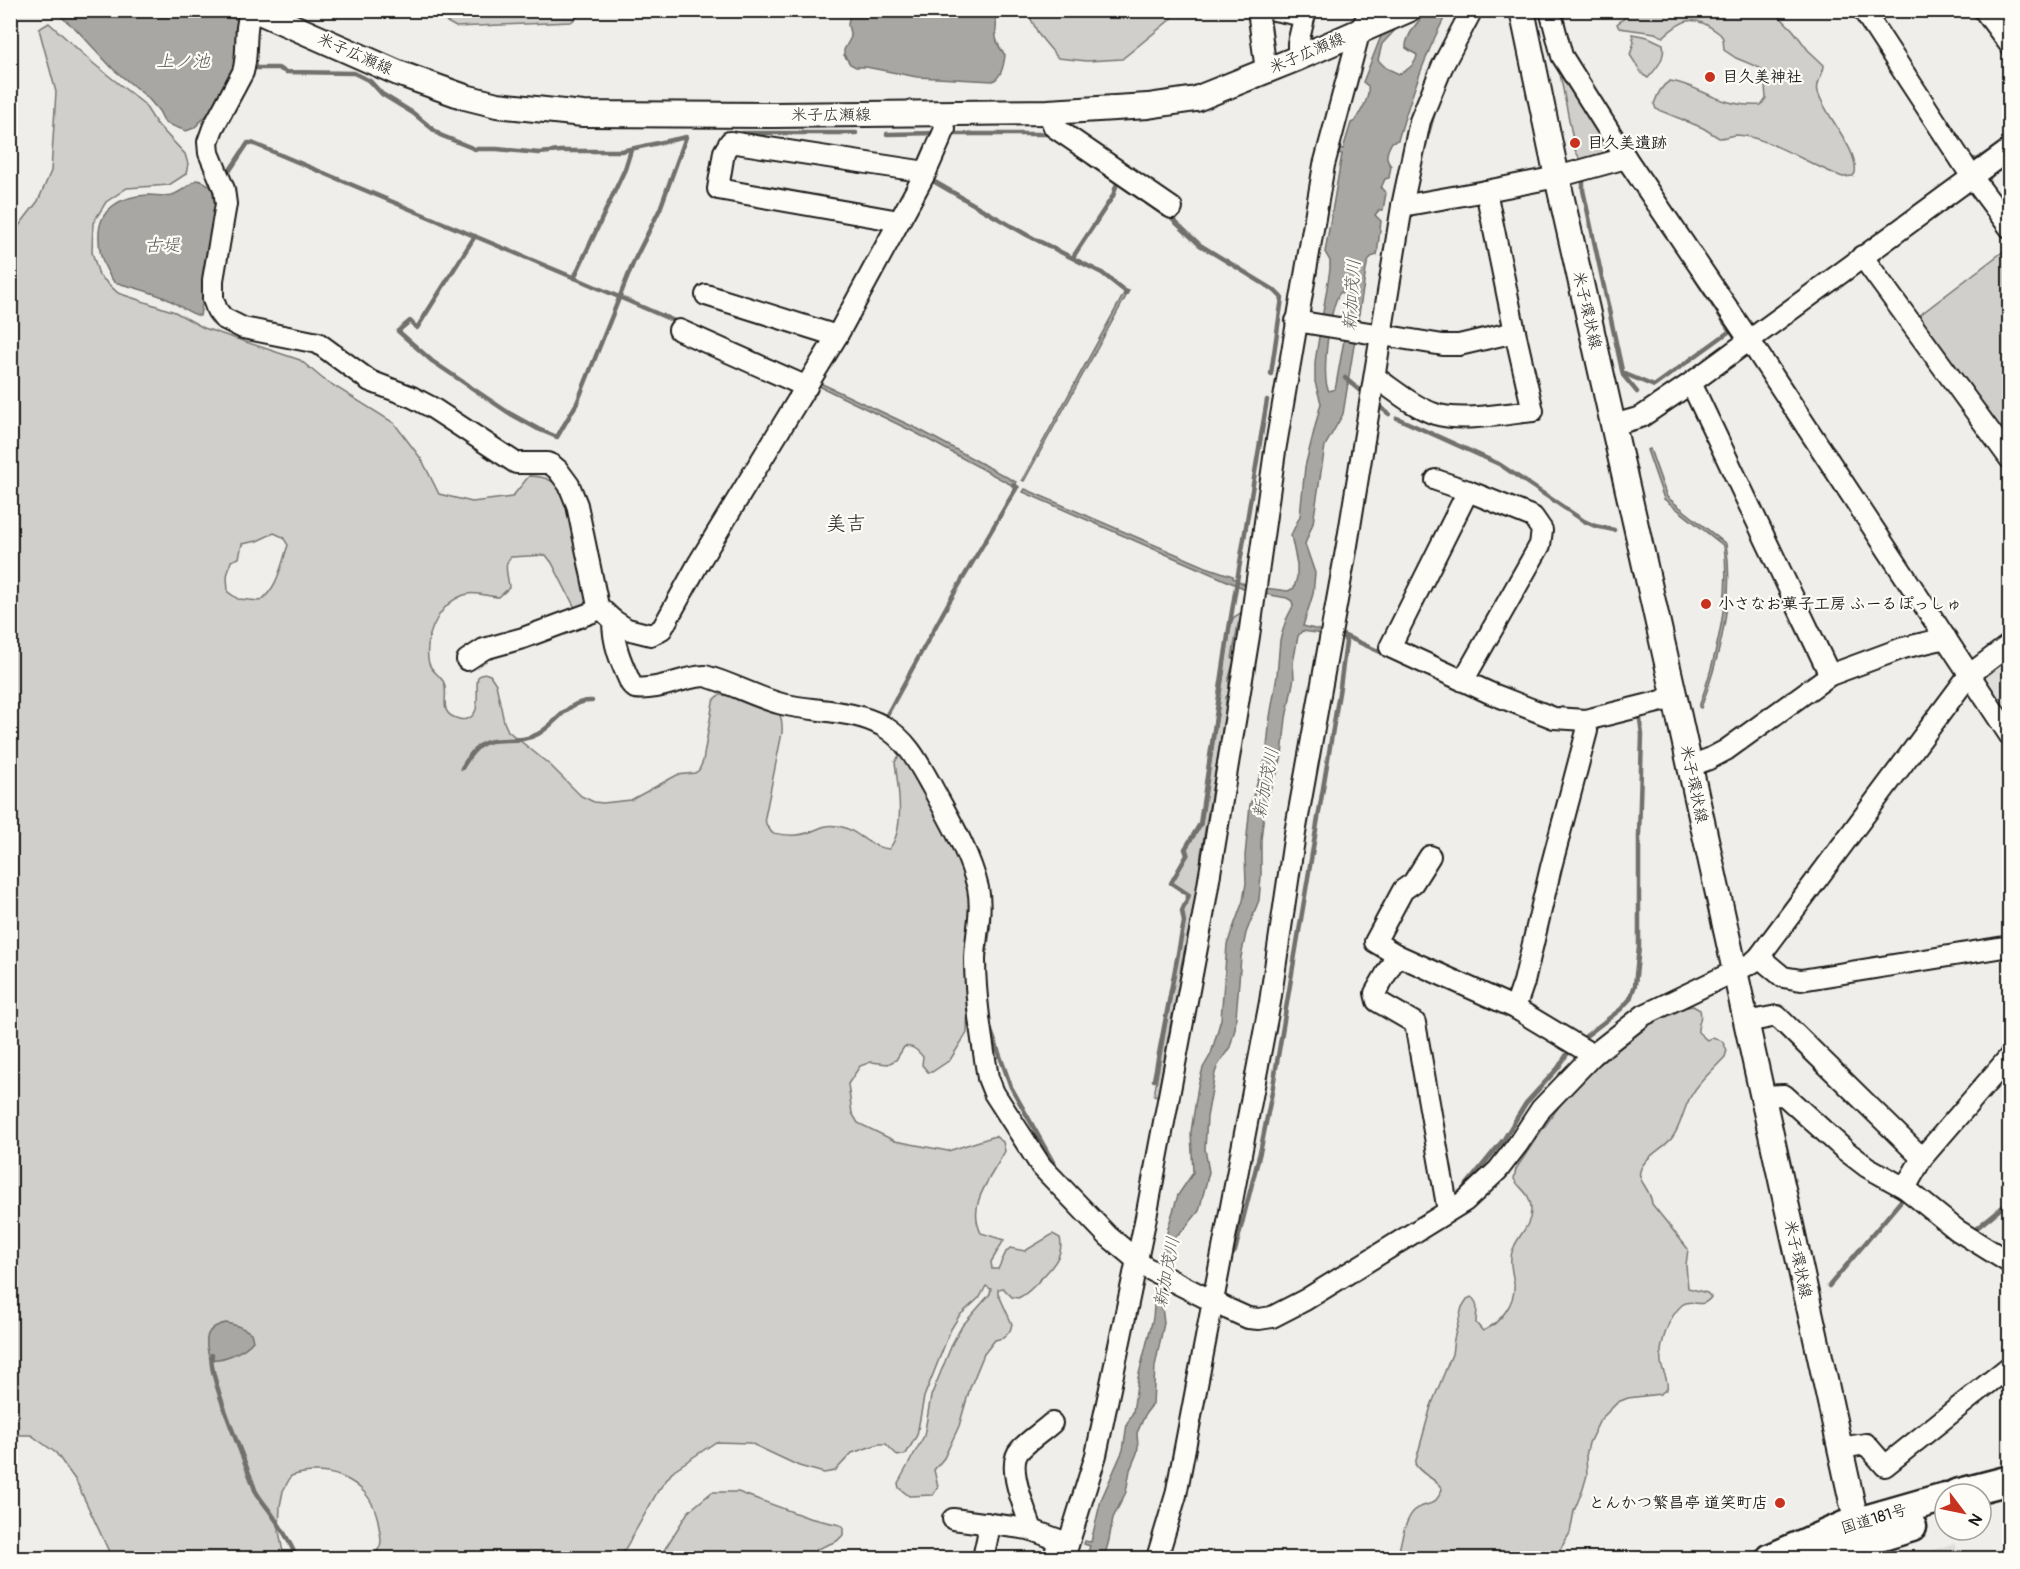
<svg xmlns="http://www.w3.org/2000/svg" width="2020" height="1569" viewBox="0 0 2020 1569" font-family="Pangolin,'Klee One',sans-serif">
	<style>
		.built { fill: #e0deda }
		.green { fill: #d0cfcc; stroke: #767674; stroke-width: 1.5; fill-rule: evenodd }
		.water { fill: #a8a7a3; stroke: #706f6d; stroke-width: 1.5; fill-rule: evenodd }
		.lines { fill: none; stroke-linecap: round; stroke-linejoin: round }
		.stream { stroke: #706f6d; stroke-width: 4.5 }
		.minor-casing { stroke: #1c1c1c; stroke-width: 24 }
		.major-casing { stroke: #1c1c1c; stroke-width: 28 }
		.highway-casing { stroke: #1c1c1c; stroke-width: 33 }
		.minor { stroke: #fdfcf7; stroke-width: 20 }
		.major { stroke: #fdfcf7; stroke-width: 24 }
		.highway { stroke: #fdfcf7; stroke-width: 28 }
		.poi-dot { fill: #c8321e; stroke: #fdfcf7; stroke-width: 2 }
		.labels { text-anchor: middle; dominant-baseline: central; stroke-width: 4.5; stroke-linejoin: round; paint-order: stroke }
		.street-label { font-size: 16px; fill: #1c1c1c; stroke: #fdfcf7 }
		.poi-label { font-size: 16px; font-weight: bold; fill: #1c1c1c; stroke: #fdfcf7; text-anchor: start }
		.water-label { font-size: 18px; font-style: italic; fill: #5b5b59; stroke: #fdfcf7 }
		.quarter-label { font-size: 20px; fill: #1c1c1c; stroke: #fdfcf7 }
	</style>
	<rect width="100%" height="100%" fill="#f0eeea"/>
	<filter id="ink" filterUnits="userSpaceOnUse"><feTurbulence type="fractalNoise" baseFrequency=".0167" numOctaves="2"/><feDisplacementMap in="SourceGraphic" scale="12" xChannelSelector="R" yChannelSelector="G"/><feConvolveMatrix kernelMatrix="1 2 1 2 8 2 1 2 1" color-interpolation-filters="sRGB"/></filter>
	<g filter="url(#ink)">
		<g class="built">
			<polygon points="2009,655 2009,718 1983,678 1983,674"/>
			<polygon points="1954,1543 1962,1558 1909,1558"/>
		</g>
		<g class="green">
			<polygon points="427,11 584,11 571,22 456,27"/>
			<polygon points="1027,11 1174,11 1171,19 1122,59 1087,61 1058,58 1039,35"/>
			<path d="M1633 11H1774L1793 30 1808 50 1824 65C1824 75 1815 82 1818 92 1825 116 1859 150 1855 173L1853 176 1843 177C1813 167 1767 136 1737 135 1731 135 1725 138 1719 138L1703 128 1656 109 1654 104C1657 95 1662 85 1670 81 1686 83 1700 91 1714 97 1728 103 1746 106 1761 105L1766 98 1764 73 1760 68 1736 58 1724 50 1723 38 1720 34C1695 14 1685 17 1663 37L1655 33 1619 28 1617 24Z"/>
			<path d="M49 23 94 64 144 104 156 123 185 154 188 164 186 174 169 185 127 188 106 202 93 223 92 252 99 275 118 293 175 312 204 328 300 360 323 379 394 423 422 460 439 494 472 502 512 497 529 476C541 476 551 478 558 487 574 508 583 577 589 605L578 609 574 606 552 563 546 555 511 557C502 564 509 578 509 588L499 597C489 597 478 592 468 594 441 600 425 633 428 659 429 670 438 673 443 681 451 694 435 713 459 719 463 720 468 720 472 716 481 708 475 688 478 677L484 673 490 675 496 684 504 722 508 731 550 765 581 796 594 802 603 803 631 800 677 775 695 773 699 770 703 761 713 702C715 698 715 697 720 695 728 694 774 708 779 714 783 719 782 727 782 733L765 817 766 824 772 833C785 835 797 837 810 832 820 828 826 824 837 826 857 828 866 847 889 849 906 829 898 786 895 762L898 757 904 755 939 811 971 887 967 1033 950 1060 932 1072H928L922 1065 923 1057C918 1051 913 1045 904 1047L896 1060 888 1064 871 1062 860 1066 848 1084 852 1113 858 1123 895 1141 948 1151 995 1136 1003 1142 1005 1151C992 1177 966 1203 981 1233L1004 1240 991 1262 992 1269H998L1006 1252 1010 1248 1025 1251 1053 1234 1060 1238C1065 1257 1048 1271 1037 1283 1030 1290 1027 1294 1018 1298L1012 1297 1003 1288 998 1289V1293L1012 1324 1010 1331 1003 1338 995 1340 984 1354 970 1388 959 1426 944 1458 934 1470 938 1487 933 1495 909 1496 899 1488 898 1483 924 1436 931 1396 953 1342 962 1326 990 1294 991 1289 986 1286 980 1297 959 1316 951 1329 924 1397 917 1435 906 1454 898 1456 886 1444H879L852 1453 835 1471 824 1473 799 1466 750 1443 716 1442 674 1470 658 1491 620 1558H373C376 1553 381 1547 381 1541 381 1537 380 1532 379 1527 374 1482 331 1463 291 1476L283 1491 280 1506 279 1531 284 1558H112L76 1481 56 1453 31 1435H11L10 229 18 227 38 201 51 171 56 92 39 29ZM274 533 283 537 288 545C281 565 278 588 260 601L238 599 228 592 227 576 231 561 239 558 242 544 257 541Z"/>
			<path d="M1632 34 1648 37 1663 44C1666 58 1657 68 1648 78L1643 75 1630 55 1634 42Z"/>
			<polygon points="1560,74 1608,146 1604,156 1581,161 1575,150"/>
			<polygon points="2009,247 2009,434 2004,438 1916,318"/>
			<polygon points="1249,608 1238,624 1232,658 1234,660 1229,678 1229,694 1226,697 1225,714 1201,854 1199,883 1181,966 1176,1009 1173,1011 1158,1095 1154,1096 1184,923 1183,911 1190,894 1172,882 1189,855 1187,848 1202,825 1231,623 1234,617"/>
			<path d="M1693 1006 1700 1010C1703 1019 1697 1024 1698 1032L1707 1040 1713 1037 1722 1041 1727 1050 1725 1057C1711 1072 1695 1085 1687 1104 1682 1115 1680 1128 1672 1138 1663 1149 1645 1156 1640 1171 1637 1181 1651 1189 1652 1204L1688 1249 1686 1265 1688 1288 1707 1293 1711 1297C1701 1311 1692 1297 1682 1305 1669 1316 1659 1345 1661 1362 1662 1371 1669 1380 1667 1389L1660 1394 1628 1398 1618 1402 1600 1420 1589 1443 1586 1456 1587 1475 1583 1489 1574 1511 1570 1533 1555 1558H1398C1400 1545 1404 1522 1413 1512 1425 1500 1434 1511 1442 1489 1435 1477 1422 1476 1415 1464L1431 1406 1452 1354 1454 1339 1462 1307 1467 1299 1471 1297C1480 1303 1476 1313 1476 1323L1483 1331C1500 1323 1516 1303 1514 1283 1512 1271 1508 1258 1514 1247 1520 1233 1531 1226 1531 1210 1531 1192 1520 1190 1514 1179L1516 1169C1537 1137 1559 1103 1585 1076 1591 1070 1598 1066 1603 1061 1629 1038 1658 1010 1693 1006Z"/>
			<polygon points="712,1492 738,1492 809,1518 840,1525 843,1527 843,1535 837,1541 817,1549 815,1554 816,1558 656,1558 663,1552 688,1512"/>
		</g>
		<g class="water">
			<polygon points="54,11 216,11 241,21 236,69 212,110 194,128 186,131 165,123 159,111 147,97 113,69 76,29"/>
			<path d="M991 11C1002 27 992 29 997 41 998 46 1002 51 1005 55 1004 64 1002 77 993 81L917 77 866 67H856L850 64 844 55V50L851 37 848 25 850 11Z"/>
			<path d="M1391 11H1407L1395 30 1382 44 1378 60 1386 68 1399 74C1407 71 1416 64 1417 55L1406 48C1405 36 1419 20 1427 11H1448C1426 51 1411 96 1398 140L1392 142C1387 151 1384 158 1391 166L1389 178 1385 179 1381 188 1386 193 1383 210H1379L1375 215 1381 221 1377 255 1371 257 1367 264 1343 414 1325 446 1313 523 1305 544 1315 573 1313 594 1303 626 1323 631V634L1302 631 1298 636 1293 663 1294 678 1286 718 1282 755 1278 771 1267 798 1264 813 1261 840V876L1259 900 1246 933 1241 957 1235 1029 1230 1047 1218 1065 1215 1073 1207 1117 1205 1149 1209 1172 1199 1211 1186 1227 1174 1238 1163 1295 1162 1307 1164 1323 1155 1366 1153 1404 1146 1413 1137 1433 1138 1447 1137 1453 1130 1470 1126 1492 1113 1518 1109 1540 1104 1558H1086L1090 1546 1084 1544 1085 1541 1091 1542 1101 1500 1123 1450 1127 1424 1133 1412 1138 1378 1153 1318 1156 1283 1168 1228 1178 1195 1193 1173 1191 1132 1198 1086 1203 1068 1211 1054 1221 1019 1227 945 1243 901 1246 883 1245 856 1250 805 1266 757 1270 717 1277 676 1280 640 1286 620 1293 606 1292 601 1287 598 1264 594 1265 588 1288 591 1294 588 1297 577V564L1291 535 1300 516 1305 467 1321 403 1315 382V362L1330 269V261L1325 252 1342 154 1331 151 1332 147 1343 149 1351 123 1355 121C1361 111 1370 98 1368 86L1363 82ZM1341 292 1349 296V312L1336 385 1335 389 1329 391C1320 380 1330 300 1341 292Z"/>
			<path d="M196 180C208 181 218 192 219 203L200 316C187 313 177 303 165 298 149 291 131 287 114 282 105 270 99 254 99 239 97 208 122 196 148 195 156 195 165 197 172 195 181 192 189 185 196 180Z"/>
			<polygon points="1126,290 1129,291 1024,481 1022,480"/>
			<polygon points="818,382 918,429 1016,482 1015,484 1019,487 1017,488 916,433 819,386 815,386"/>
			<path d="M1650 449 1667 497 1726 544C1735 596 1719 659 1701 708L1699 707C1716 658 1731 598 1724 546L1664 499 1647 450Z"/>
			<polygon points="1025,489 1206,567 1233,576 1233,578 1248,586 1248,590 1023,492"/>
			<path d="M226 1323C236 1325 243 1327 251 1333L253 1341C245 1351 223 1361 210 1359 204 1341 204 1327 226 1323Z"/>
		</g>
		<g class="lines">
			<g class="stream">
				<polyline points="249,68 278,68 286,72 354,73 370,81 382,94 413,113 440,135 475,149 497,149 539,153 560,151 621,151 686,137 660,209 634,261 577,403 557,437 538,429 509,413 432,361 398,331 410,321 417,328 475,236"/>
				<polyline points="1561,73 1571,88"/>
				<polyline points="742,133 856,133"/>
				<polyline points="887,134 939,133"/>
				<polyline points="950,134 1049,134 1052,136"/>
				<polyline points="1425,144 1434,112"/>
				<polyline points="1969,158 1977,160 2010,137"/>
				<polyline points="919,164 932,133"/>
				<polyline points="1090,164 1164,215"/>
				<polyline points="226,176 248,143 252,143 582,281 679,323"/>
				<polyline points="1585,177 1583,177 1583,190 1623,375 1637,392"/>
				<polyline points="933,181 1027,235 1102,273 1126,292 1125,294"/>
				<polyline points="1987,184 1990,176 2010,161"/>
				<polyline points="1172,219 1200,245 1274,290 1282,298 1271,374"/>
				<polyline points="1073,257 1113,196 1117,183"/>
				<polyline points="574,278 625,169 631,150"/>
				<polyline points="1623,373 1654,386 1730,331 1696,279"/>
				<polyline points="1345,378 1366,396"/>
				<polyline points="1375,403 1389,414"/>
				<polyline points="1397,418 1499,464 1584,521 1595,526 1614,530"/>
				<polyline points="1343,635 1387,655"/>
				<polyline points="884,720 949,602 1017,487 1013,485"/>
				<path d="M462 768C466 762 470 754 476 749 491 733 517 746 538 734 558 723 567 700 592 701"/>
				<polyline points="985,955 989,928 989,912"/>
				<polyline points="990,1028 1011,1087 1053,1162"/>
				<polyline points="1586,1036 1621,1009 1630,999 1635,985 1639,947 1639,836 1642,735 1639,711"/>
				<polyline points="1154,1080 1184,922 1182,911 1189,895 1171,883 1187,855 1185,849 1200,824 1229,629 1267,400"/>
				<polyline points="1460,1193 1504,1139 1526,1103 1558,1068 1571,1048"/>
				<polyline points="1972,1232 2010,1201"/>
				<polyline points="1829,1286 1905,1196"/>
				<polyline points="1223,1300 1231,1256 1235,1251 1261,1148 1272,1092 1340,687 1346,642 1344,636"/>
				<path d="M212 1355C206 1372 248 1467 255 1490 261 1501 269 1509 275 1519 284 1531 291 1545 297 1558"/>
			</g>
			<g class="minor-casing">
				<g id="minor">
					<path d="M251 10C243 31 249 52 243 72L213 128 208 142 209 153 224 189 226 204 213 280V299L217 310 223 318 243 328 318 343 370 381 412 397 431 407 516 463H547L552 465 558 470 569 485 577 505 598 606 613 620 627 629 651 635 662 629 698 564 837 336 926 172 945 129 942 114"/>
					<polyline points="1258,10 1266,71"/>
					<polyline points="1274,10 1304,16"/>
					<polyline points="1550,10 1562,56 1626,158 1750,341 2010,736"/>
					<polyline points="1863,10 1972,177 2010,228"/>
					<polyline points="1984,10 2010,45"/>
					<polyline points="1298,58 1298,43 1306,10"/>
					<polyline points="1048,112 1054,127 1172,208"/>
					<polyline points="1486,191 1557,177 1626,158"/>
					<polyline points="899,221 718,189 724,152 730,142 926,172"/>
					<polyline points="1862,256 2010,459"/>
					<polyline points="706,295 837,336"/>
					<polyline points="1296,321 1443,345 1459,345 1515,332"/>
					<polyline points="679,330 807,387"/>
					<path d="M1375 377C1394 390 1414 407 1435 414 1461 422 1505 414 1533 411L1515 332 1486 191 1402 206"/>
					<polyline points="1691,383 1830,675"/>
					<polyline points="1613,425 1641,417 1691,383 2010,149"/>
					<polyline points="1436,480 1468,491"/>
					<path d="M613 620C613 645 621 662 631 684L635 688C659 691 682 677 705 676 731 683 755 697 782 704 815 712 852 709 883 726 907 740 918 762 931 785 949 819 969 851 978 888 983 912 975 937 975 960 975 997 982 1041 988 1078L994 1093 1041 1166 1108 1236 1145 1267 1228 1309 1248 1318 1259 1319 1272 1317 1305 1300 1465 1201 1498 1170 1518 1144 1541 1109 1593 1055 1644 1015 1752 963 1759 957 1969 675 2010 644"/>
					<polyline points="467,660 484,649 523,638 593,612 598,606"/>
					<polyline points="1463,681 1540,545 1542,530 1533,517 1468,491 1390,647 1490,693 1554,718 1586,720"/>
					<polyline points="1690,766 1709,759 1726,750 1830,675 1903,648 1946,638"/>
					<polyline points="1430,856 1413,883 1403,890 1375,942 1397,955 1375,993 1377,1001 1415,1023 1448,1211"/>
					<polyline points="1397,955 1515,1008 1593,1055"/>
					<polyline points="1759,957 1783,977 1801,980 2010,946"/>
					<polyline points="1515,1008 1524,982 1551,867 1587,731 1586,720 1662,701 1674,694"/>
					<polyline points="1746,1022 1777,1016 1922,1158"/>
					<polyline points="1762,1096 1784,1095 1846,1151 1867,1167 1905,1188 1957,1230 2010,1263"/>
					<polyline points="1905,1188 1922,1158 2010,1056"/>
					<polyline points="1840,1448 1866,1444 1885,1466 2010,1366"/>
					<polyline points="953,1519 1029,1529 1059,1540 1054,1558"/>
					<path d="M1032 1530C1026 1511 1005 1466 1020 1450 1029 1440 1042 1432 1052 1423"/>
					<polyline points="983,1558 988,1535 986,1523"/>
					<polyline points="1064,1558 1096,1455 1146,1217 1203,916 1249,636 1275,451 1324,165 1360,30 1371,10"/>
					<polyline points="1157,1558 1176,1495 1270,1002 1295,833 1347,545 1402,206 1420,121 1442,67 1472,10"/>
				</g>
			</g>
			<g class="major-casing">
				<g id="major">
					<polyline points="255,10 398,73 465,97 497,105 583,114 774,115 1048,112 1148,106 1196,99 1298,58 1408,10"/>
					<polyline points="1522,10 1557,177 1674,694 1861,1543 1862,1558"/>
				</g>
			</g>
			<g class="highway-casing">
				<g id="highway">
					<polyline points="1956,1494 2010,1480"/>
					<polyline points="1771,1558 1844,1526 1945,1497"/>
					<polyline points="1816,1558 1846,1547 1912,1527"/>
				</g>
			</g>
			<use href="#minor" class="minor"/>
			<use href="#major" class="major"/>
			<use href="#highway" class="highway"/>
		</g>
	</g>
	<g class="poi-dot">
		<circle cx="1710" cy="77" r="6"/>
		<circle cx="1575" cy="143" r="6"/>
		<circle cx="1706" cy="604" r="6"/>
		<circle cx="1780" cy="1503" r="6"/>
	</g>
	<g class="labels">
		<g class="street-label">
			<text transform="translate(1307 53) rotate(-23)">米子広瀬線</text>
			<text transform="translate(355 54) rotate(24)">米子広瀬線</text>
			<text x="831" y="115">米子広瀬線</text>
			<text transform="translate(1587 310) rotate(77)">米子環状線</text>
			<text transform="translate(1694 784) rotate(78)">米子環状線</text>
			<text transform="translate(1798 1259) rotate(78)">米子環状線</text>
			<text transform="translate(1874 1519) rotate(-17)">国道181号</text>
		</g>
		<g class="poi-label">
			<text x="1722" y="77">目久美神社</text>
			<text x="1587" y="143">目久美遺跡</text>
			<text x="1718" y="604">小さなお菓子工房 ふーるぽっしゅ</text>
			<text x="1768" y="1503" text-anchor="end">とんかつ繁昌亭 道笑町店</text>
		</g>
		<g class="water-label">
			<text x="183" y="61">上ノ池</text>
			<text x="162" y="245">古堤</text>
			<text transform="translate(1352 295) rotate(-86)">新加茂川</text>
			<text transform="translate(1266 783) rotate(-79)">新加茂川</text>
			<text transform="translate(1167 1272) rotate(-79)">新加茂川</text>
		</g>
		<g class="quarter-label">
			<text x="846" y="523">美吉</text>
		</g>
	</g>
	<rect width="2020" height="1569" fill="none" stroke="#fdfcf7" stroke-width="36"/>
	<rect x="18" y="18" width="1984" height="1533" fill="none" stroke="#1c1c1c" stroke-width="2" filter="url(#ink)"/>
	<g transform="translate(1963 1512) rotate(122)"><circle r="28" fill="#fdfcf7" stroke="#a3a29f" stroke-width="1.5"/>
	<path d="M0-4.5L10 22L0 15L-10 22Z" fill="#c8321e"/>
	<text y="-9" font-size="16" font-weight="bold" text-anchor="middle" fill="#1c1c1c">N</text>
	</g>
</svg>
